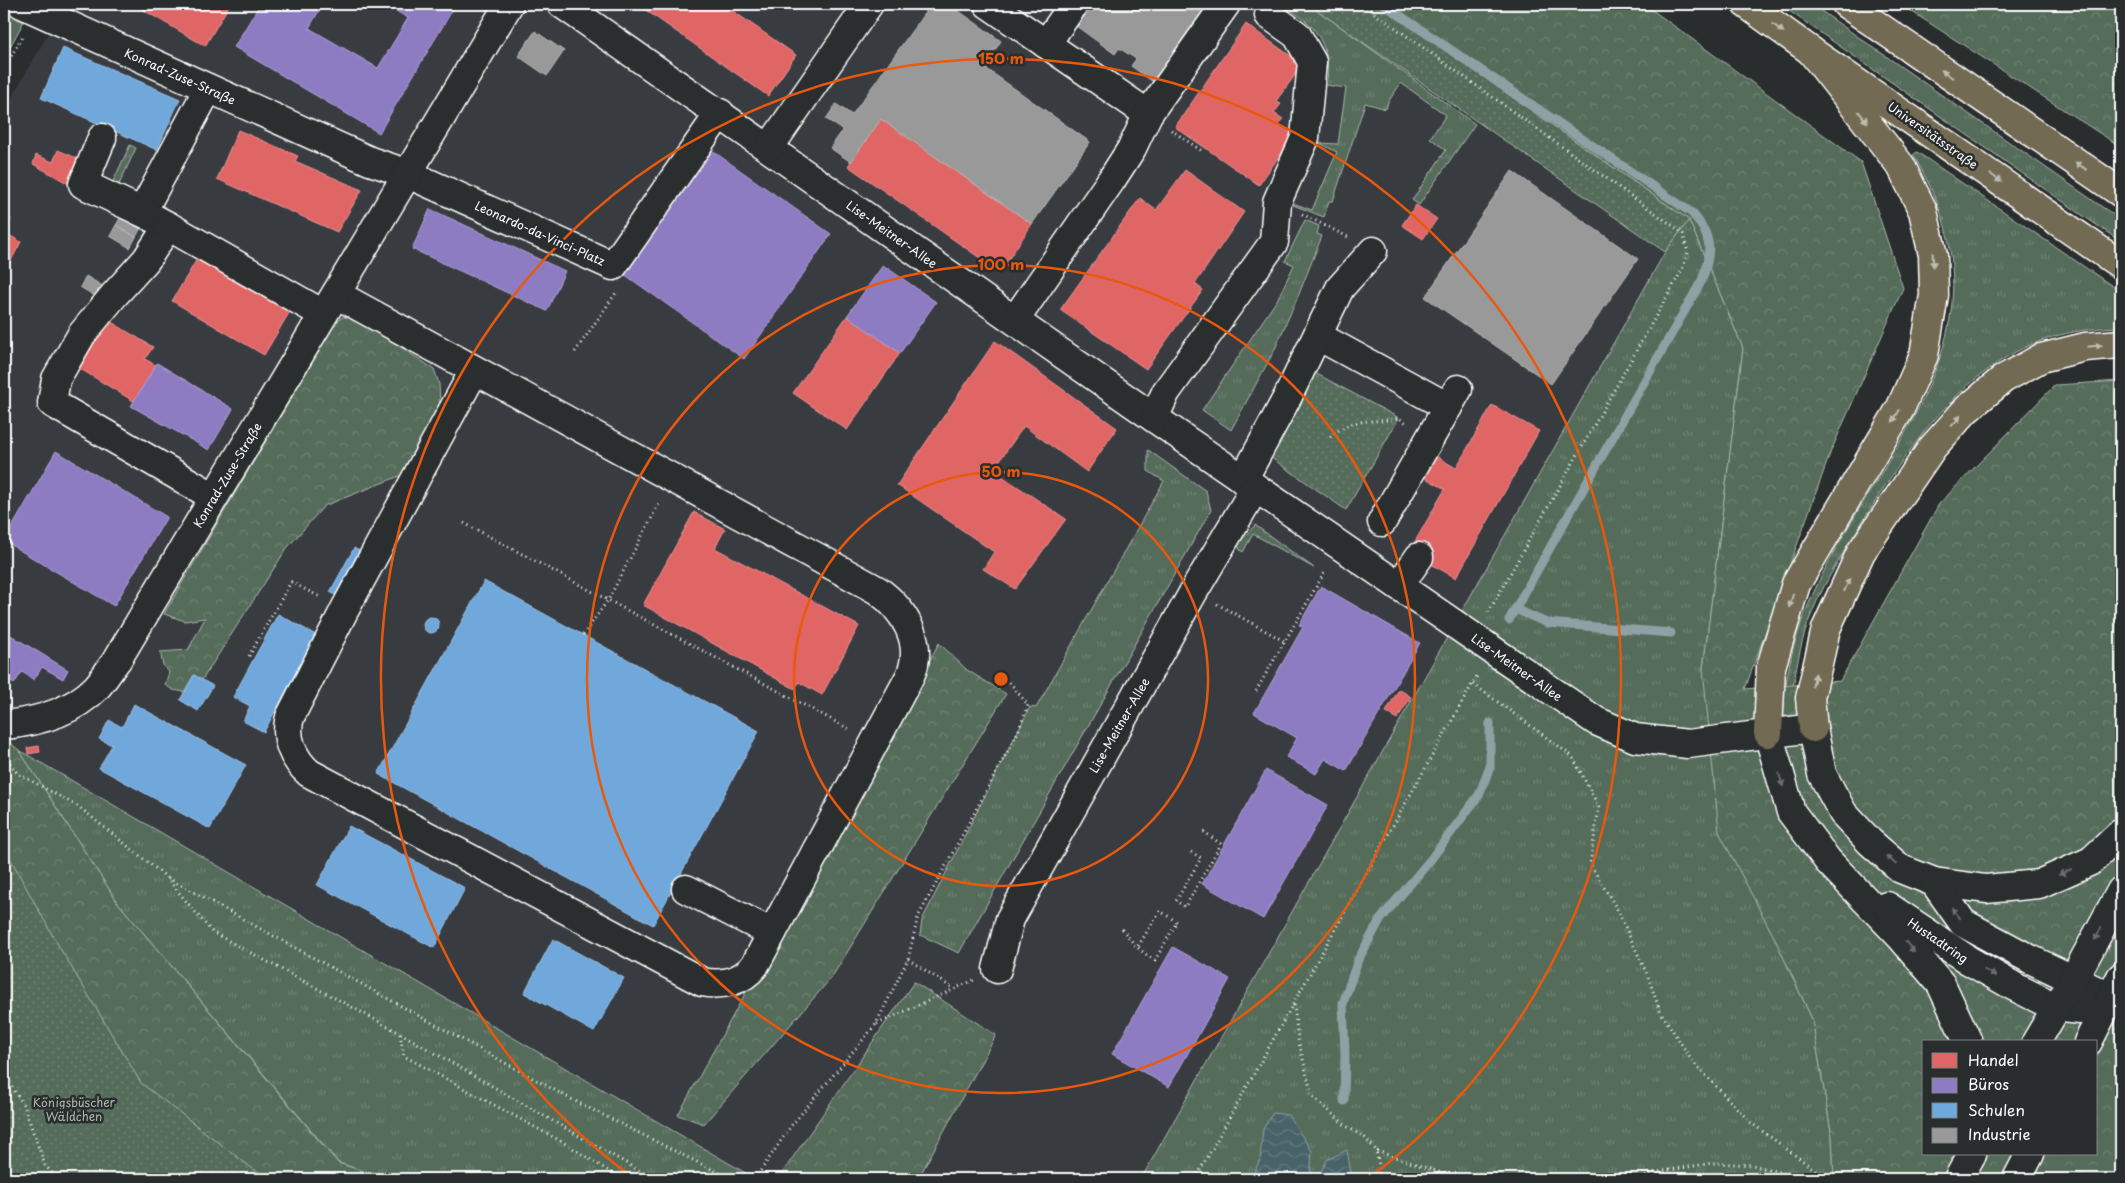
<svg xmlns="http://www.w3.org/2000/svg" width="2125" height="1183" viewBox="0 0 2125 1183" font-family="'Playpen Sans',sans-serif">
	<style>
		.built { fill: #393a41 }
		.grass { fill: url(#grass-tufts); stroke: #aab6ac }
		.forest { fill: url(#forest-crowns); stroke: #aab6ac; fill-rule: evenodd }
		.park { fill: url(#park-dots); stroke: #aab6ac }
		.water { fill: url(#water-waves); stroke: #90a1a5 }
		.shops { fill: #e06666; stroke: #e99494 }
		.offices { fill: #8e7cc3; stroke: #b0a3d5 }
		.schools { fill: #6fa8dc; stroke: #9ac2e6 }
		.industry { fill: #999; stroke: #b8b8b8 }
		.lines { fill: none; stroke-linecap: round; stroke-linejoin: round }
		.stream { stroke: #90a1a5; stroke-width: 9 }
		.minor-casing { stroke: #fff; stroke-width: 31 }
		.highway-casing { stroke: #fff; stroke-width: 31 }
		.path { stroke: #fff; stroke-width: 3; stroke-dasharray: 1 4; stroke-linecap: butt }
		.minor { stroke: #2a2d2e; stroke-width: 28 }
		.highway { stroke: #736b52; stroke-width: 28 }
		.oneway { fill: #c0bcb1 }
		.oneway2 { fill: #6a6c6d }
		.ring { fill: none; stroke: #e8590c; stroke-width: 2.5 }
		.labels { text-anchor: middle; dominant-baseline: central; stroke-width: 5; stroke-linejoin: round; paint-order: stroke }
		.street-label { font-size: 12px; fill: #fff; stroke: #2a2d2e }
		.park-label { font-size: 12px; fill: #aab6ac; stroke: #2a2d2e }
		.centre { fill: #e8590c; stroke: #2a2d2e; stroke-width: 2.5 }
		.ring-label { font-size: 15px; text-anchor: middle; font-weight: bold; fill: #e8590c; stroke: #2a2d2e; stroke-width: 5; stroke-linejoin: round; paint-order: stroke }
	</style>
	<defs>
		<pattern id="grass-tufts" width="24" height="20" patternUnits="userSpaceOnUse" patternTransform="scale(1.25)"><rect width="24" height="20" fill="#546c5a"/><path d="M3 7l-1-3M5 7V3M7 7l1-3M15 17l-1-3M17 17v-4M19 17l1-3" fill="none" stroke="#6e8273"/></pattern>
		<pattern id="forest-crowns" width="20" height="18" patternUnits="userSpaceOnUse" patternTransform="scale(1.25)"><rect width="20" height="18" fill="#546c5a"/><path d="M2 6a3 3 0 1 1 6 0M12 15a3 3 0 1 1 6 0" fill="none" stroke="#6e8273"/></pattern>
		<pattern id="park-dots" width="8" height="8" patternUnits="userSpaceOnUse" patternTransform="scale(1.25)"><rect width="8" height="8" fill="#546c5a"/><path d="M2 2h.1M6 6h.1" fill="none" stroke="#6e8273" stroke-width="1.8" stroke-linecap="round"/></pattern>
		<pattern id="water-waves" width="16" height="10" patternUnits="userSpaceOnUse" patternTransform="scale(1.25)"><rect width="16" height="10" fill="#466369"/><path d="M0 5q4-4 8 0t8 0" fill="none" stroke="#627a80"/></pattern>
	</defs>
	<rect width="100%" height="100%" fill="#2a2d2e"/>
	<filter id="ink" filterUnits="userSpaceOnUse"><feTurbulence type="fractalNoise" baseFrequency=".02" numOctaves="2"/><feDisplacementMap in="SourceGraphic" scale="10" xChannelSelector="R" yChannelSelector="G"/><feConvolveMatrix kernelMatrix="1 2 1 2 8 2 1 2 1" color-interpolation-filters="sRGB"/></filter>
	<g filter="url(#ink)">
		<polygon class="built" points="65,4 1308,4 1665,252 1141,1179 756,1179 19,750 10,743 4,741 4,111"/>
		<g class="grass">
			<path d="M1280 4H1309L1475 124 1419 205 1412 200 1446 150 1430 138 1446 115 1401 83 1388 102 1386 109 1365 103 1333 201H1329L1324 217 1293 205V203L1312 210 1337 152 1319 143 1338 144 1346 88 1326 85C1331 64 1325 40 1309 24 1302 16 1289 10 1280 4Z"/>
			<polygon points="1779,4 1811,4 2121,220 2121,242"/>
			<polygon points="4,9 23,17 23,23 4,58"/>
			<polygon points="130,145 136,148 116,191 110,188"/>
			<path d="M1917 152 2121 292V327C2079 328 2038 337 2002 360 1939 400 1896 467 1858 529 1839 559 1820 590 1808 623 1800 646 1796 669 1792 693H1785C1805 494 2046 372 1913 155Z"/>
			<polygon points="1305,220 1319,226 1317,234 1322,236 1299,294 1274,351 1231,430 1202,410 1277,300 1294,265 1285,261"/>
			<polygon points="1689,220 1743,348 1703,669 1775,939 1812,1019 1832,1137 1834,1179 1141,1179 1665,252"/>
			<polygon points="1148,450 1206,491 1211,510 959,953 920,935 922,920 1030,707 1036,708 1164,481 1148,471"/>
			<polygon points="1255,525 1314,568 1253,534 1243,552 1240,550 1238,544"/>
			<polygon points="19,750 756,1179 388,1179 339,1163 118,903"/>
		</g>
		<g class="forest">
			<path d="M1378 4H1644L1861 162 1903 288 1831 451 1745 689 1840 681 1939 504 2055 385 2121 381 2120 1179H1834L1832 1137 1812 1019 1775 939 1719 832 1703 669 1743 348 1689 220ZM1924 1042H2096V1154H1924Z"/>
			<polygon points="1900,4 2121,4 2121,147"/>
			<polygon points="342,317 355,317 434,369 439,384 440,404 402,475 324,506 287,548 202,680 194,675 184,692 173,690 165,685 169,672 163,665 160,652 188,650 205,618 185,621 164,614 334,325"/>
			<polygon points="939,643 967,670 1006,694 832,977 704,1124 678,1115"/>
			<polygon points="4,741 10,743 19,750 118,903 338,1163 388,1179 4,1179"/>
			<polygon points="914,982 996,1035 918,1179 787,1179 780,1176"/>
		</g>
		<g class="park">
			<polygon points="1308,4 1378,4 1689,220 1665,252"/>
			<polygon points="1315,373 1399,418 1346,510 1270,457"/>
			<polygon points="4,847 54,938 141,1083 253,1169 272,1179 4,1179"/>
		</g>
		<g class="water">
			<polygon points="1273,1113 1288,1115 1312,1151 1310,1179 1251,1179 1260,1160 1263,1129"/>
			<polygon points="1347,1150 1352,1179 1317,1179 1327,1160"/>
		</g>
		<g class="shops">
			<polygon points="133,4 230,4 205,46"/>
			<polygon points="637,4 723,4 796,55 768,96"/>
			<polygon points="1246,24 1299,62 1301,67 1276,101 1281,104 1274,113 1283,119 1279,125 1294,135 1259,185 1175,127"/>
			<polygon points="881,119 1032,224 1000,272 848,166"/>
			<polygon points="238,130 298,156 295,161 362,190 337,232 217,179"/>
			<polygon points="58,150 79,159 69,184 33,164 36,155 53,162"/>
			<polygon points="1185,170 1244,212 1195,284 1203,290 1146,369 1060,310 1140,198 1156,210"/>
			<polygon points="1416,205 1437,219 1423,239 1402,225"/>
			<polygon points="4,215 11,219 4,232 21,242 4,274"/>
			<polygon points="200,254 292,308 264,355 172,301"/>
			<polygon points="847,316 900,353 847,430 793,393"/>
			<polygon points="108,320 153,347 145,359 157,366 135,402 72,364"/>
			<polygon points="995,341 1117,428 1087,472 1024,426 993,470 1066,519 1015,589 983,569 994,552 897,485"/>
			<polygon points="1492,405 1539,431 1456,578 1409,552 1445,489 1422,476 1434,455 1456,468"/>
			<polygon points="694,512 725,529 715,548 859,626 822,695 799,682 795,689 643,605"/>
			<polygon points="1399,689 1411,697 1397,719 1386,712"/>
			<polygon points="39,746 40,752 28,754 27,748"/>
		</g>
		<g class="offices">
			<polygon points="260,4 323,4 309,28 378,68 408,18 384,4 456,4 379,133 234,47"/>
			<polygon points="707,147 831,234 744,359 621,272"/>
			<polygon points="430,209 565,271 547,311 412,249"/>
			<polygon points="883,265 936,302 900,353 847,316"/>
			<polygon points="157,363 233,409 209,450 131,406"/>
			<polygon points="56,451 167,517 114,606 4,541"/>
			<polygon points="1321,586 1420,643 1346,771 1325,759 1316,774 1286,757 1297,738 1254,713 1303,627 1299,625"/>
			<polygon points="4,631 68,670 63,679 42,667 34,680 22,672 14,684 4,678"/>
			<polygon points="1266,770 1328,805 1263,919 1202,884"/>
			<polygon points="1173,947 1230,979 1169,1087 1112,1054"/>
		</g>
		<g class="schools">
			<polygon points="63,48 180,99 157,150 41,98"/>
			<polygon points="354,548 363,553 339,597 330,592"/>
			<polygon points="484,581 759,731 653,925 378,774"/>
			<polygon points="278,614 316,635 264,732 243,721 250,706 233,697"/>
			<circle cx="431" cy="625" r="8"/>
			<polygon points="194,675 213,686 198,711 180,700"/>
			<polygon points="134,704 246,765 210,829 99,768 112,745 99,739 109,720 122,727"/>
			<polygon points="349,826 465,888 434,948 317,885"/>
			<polygon points="553,939 624,978 594,1032 524,993"/>
		</g>
		<g class="industry">
			<polygon points="931,4 949,4 1001,41 984,67 1090,142 1032,224 881,119 851,162 830,148 843,130 826,119 836,104 852,115"/>
			<polygon points="1091,4 1212,4 1156,84 1131,66 1136,59 1119,48 1115,54 1076,26"/>
			<polygon points="535,31 564,51 547,76 518,56"/>
			<polygon points="1512,171 1638,259 1551,384 1425,297"/>
			<polygon points="122,215 142,226 136,237 116,225"/>
			<polygon points="116,225 136,237 130,248 110,236"/>
			<polygon points="86,276 106,288 100,299 80,287"/>
		</g>
		<g class="lines">
			<g class="stream">
				<path d="M1383 4 1692 213C1713 237 1712 251 1702 280L1509 620"/>
				<polyline points="1515,609 1547,623 1671,633"/>
				<polyline points="1344,1101 1345,1054 1343,1003 1358,960 1380,920 1431,859 1479,795 1490,767 1490,723"/>
			</g>
			<g class="minor-casing">
				<g id="minor">
					<polyline points="22,4 370,161 406,173 613,266 720,113"/>
					<polyline points="562,4 1154,418 1596,721 1635,738 1688,744 1813,728 1822,774 1843,813 1870,842 1901,869 1934,882 1986,889 2039,884 2091,861 2121,833"/>
					<polyline points="988,4 1148,114"/>
					<polyline points="1046,44 1074,4"/>
					<polyline points="102,138 83,184 142,212 208,89"/>
					<polyline points="769,148 869,4"/>
					<polyline points="142,212 168,226 146,260 115,294 82,334 56,379 52,403 214,497"/>
					<polyline points="168,226 323,314"/>
					<path d="M336 294 877 590C904 609 925 643 910 676L755 965C742 982 722 986 702 982L309 773C293 759 284 738 290 717L345 609 474 371"/>
					<polyline points="1015,320 1112,179 1132,148 1148,114 1226,4"/>
					<polyline points="1318,336 1448,407"/>
					<polyline points="1154,418 1166,392 1274,242 1277,202 1305,138 1312,62 1297,35 1269,15"/>
					<polyline points="1243,480 1288,396 1340,288 1373,251"/>
					<polyline points="1382,522 1458,389"/>
					<polyline points="1399,586 1419,557"/>
					<path d="M4 725C37 722 72 712 96 688 104 679 110 669 117 660L509 4"/>
					<polyline points="1768,733 1791,812 1828,861 1900,936 1941,984 1968,1042"/>
					<polyline points="1934,882 1963,923 2030,959 2110,997"/>
					<polyline points="686,889 772,933"/>
					<polyline points="1887,906 1968,960 2015,987 2055,1007 2080,1010 2110,997"/>
					<polyline points="997,969 1010,919 1194,591 1255,488"/>
					<polyline points="2036,1042 2073,980 2121,891"/>
					<polyline points="2088,1042 2121,977"/>
					<polyline points="1958,1179 1972,1154"/>
					<polyline points="2017,1179 2030,1154"/>
				</g>
			</g>
			<g class="highway-casing">
				<g id="highway">
					<polyline points="1746,4 1811,51 2121,265"/>
					<polyline points="1846,4 2121,193"/>
					<polyline points="1813,728 1810,698 1826,629 1861,552 1932,448 1966,410 2003,379 2041,358 2085,347 2121,344"/>
					<polyline points="1768,733 1771,667 1796,584 1900,409 1924,355 1934,295 1933,255 1923,211 1901,166 1811,51"/>
				</g>
			</g>
			<g class="path">
				<polyline points="1362,4 1683,233 1688,253 1682,270 1488,613"/>
				<polyline points="1371,10 1375,4"/>
				<polyline points="4,69 23,35"/>
				<polyline points="1171,130 1202,151"/>
				<polyline points="1302,214 1348,237"/>
				<polyline points="575,352 616,293"/>
				<path d="M1330 437C1357 414 1368 425 1399 418L1408 424"/>
				<polyline points="464,523 851,730"/>
				<polyline points="1217,604 1284,641"/>
				<polyline points="583,635 608,600 660,502"/>
				<polyline points="249,656 291,582 320,597"/>
				<polyline points="1473,684 1572,756 1599,807 1590,864 1617,909 1647,974 1660,1011 1693,1062 1750,1122 1822,1175 1831,1179"/>
				<polyline points="1256,691 1326,570"/>
				<polyline points="4,755 17,773 79,807 165,876 212,932 400,1033 645,1174 649,1179"/>
				<polyline points="1191,852 1201,858 1176,901 1185,907 1221,844 1203,831"/>
				<polyline points="168,878 569,1098 731,1179"/>
				<path d="M1122 929C1132 942 1140 952 1155 960L1177 922 1160 911 1137 948"/>
				<polyline points="908,959 954,989"/>
				<polyline points="1294,1005 1298,1039 1312,1096 1345,1125 1365,1138 1376,1150 1380,1170 1378,1179"/>
				<polyline points="877,1024 974,980"/>
				<polyline points="400,1034 404,1056 566,1144 621,1179"/>
				<polyline points="4,1074 24,1106 45,1165 57,1179"/>
				<polyline points="1377,1151 1439,1172 1454,1179"/>
				<polyline points="755,1179 791,1126 876,1024 908,959 918,917 1018,732 1028,705 1008,680"/>
				<polyline points="1195,1179 1478,674"/>
				<polyline points="1641,1179 1651,1173 1712,1163 1753,1165 1790,1175"/>
				<polyline points="1783,1179 1790,1175 1806,1179 1821,1176"/>
			</g>
			<use href="#minor" class="minor"/>
			<use href="#highway" class="highway"/>
		</g>
		<defs><path id="oneway-solid" d="M-6-.8H1V-3.2L6.5 0L1 3.2V.8H-6Z" transform="scale(1.25)"/></defs>
		<g class="oneway">
			<use href="#oneway-solid" transform="translate(1778 28) rotate(36)"/>
			<use href="#oneway-solid" transform="translate(1947 74) rotate(-145)"/>
			<use href="#oneway-solid" transform="translate(1863 117) rotate(52)"/>
			<use href="#oneway-solid" transform="translate(2081 166) rotate(-146)"/>
			<use href="#oneway-solid" transform="translate(1996 178) rotate(35)"/>
			<use href="#oneway-solid" transform="translate(1933 260) rotate(87)"/>
			<use href="#oneway-solid" transform="translate(2095 346) rotate(-6)"/>
			<use href="#oneway-solid" transform="translate(1896 416) rotate(121)"/>
			<use href="#oneway-solid" transform="translate(1956 421) rotate(-49)"/>
			<use href="#oneway-solid" transform="translate(1847 585) rotate(-66)"/>
			<use href="#oneway-solid" transform="translate(1791 601) rotate(107)"/>
			<use href="#oneway-solid" transform="translate(1814 680) rotate(-76)"/>
		</g>
		<g class="oneway2">
			<use href="#oneway-solid" transform="translate(1781 780) rotate(74)"/>
			<use href="#oneway-solid" transform="translate(1891 860) rotate(-139)"/>
			<use href="#oneway-solid" transform="translate(2065 872) rotate(155)"/>
			<use href="#oneway-solid" transform="translate(1956 913) rotate(-128)"/>
			<use href="#oneway-solid" transform="translate(2098 934) rotate(118)"/>
			<use href="#oneway-solid" transform="translate(1910 947) rotate(50)"/>
			<use href="#oneway-solid" transform="translate(1990 973) rotate(30)"/>
		</g>
	</g>
	<g class="ring">
		<circle cx="1001" cy="679" r="207"/>
		<circle cx="1001" cy="679" r="414"/>
		<path d="M632 1177A620 620 0 1 1 1370 1177"/>
	</g>
	<g class="labels">
		<g class="street-label">
			<text transform="translate(180 76) rotate(24)">Konrad-Zuse-Straße</text>
			<text transform="translate(1933 135) rotate(35)">Universitätsstraße</text>
			<text transform="translate(540 233) rotate(24)">Leonardo-da-Vinci-Platz</text>
			<text transform="translate(892 234) rotate(35)">Lise-Meitner-Allee</text>
			<text transform="translate(227 475) rotate(-59)">Konrad-Zuse-Straße</text>
			<text transform="translate(1517 667) rotate(35)">Lise-Meitner-Allee</text>
			<text transform="translate(1119 725) rotate(-60)">Lise-Meitner-Allee</text>
			<text transform="translate(1938 940) rotate(34)">Hustadtring</text>
		</g>
		<g class="park-label">
			<text x="74" y="1102">Königsbüscher<tspan x="74" dy="14">Wäldchen</tspan></text>
		</g>
	</g>
	<circle cx="1001" cy="679" r="8" class="centre"/>
	<g class="ring-label">
		<text x="1001" y="64">150 m</text>
		<text x="1001" y="270">100 m</text>
		<text x="1001" y="477">50 m</text>
	</g>
	<rect width="2125" height="1183" fill="none" stroke="#2a2d2e" stroke-width="20"/>
	<rect x="10" y="10" width="2105" height="1163" fill="none" stroke="#fff" stroke-width="2" filter="url(#ink)"/>
	<rect x="1922" y="1040" width="175" height="115" fill="#2a2d2e" stroke="#7f8182"/>
	<rect x="1932" y="1053" width="25" height="15" fill="#e06666" stroke="#7f8182"/>
	<text x="1968" y="1066" font-size="15" fill="#ffffff">Handel</text>
	<rect x="1932" y="1078" width="25" height="15" fill="#8e7cc3" stroke="#7f8182"/>
	<text x="1968" y="1090" font-size="15" fill="#ffffff">Büros</text>
	<rect x="1932" y="1103" width="25" height="15" fill="#6fa8dc" stroke="#7f8182"/>
	<text x="1968" y="1116" font-size="15" fill="#ffffff">Schulen</text>
	<rect x="1932" y="1128" width="25" height="15" fill="#999999" stroke="#7f8182"/>
	<text x="1968" y="1140" font-size="15" fill="#ffffff">Industrie</text>
</svg>
